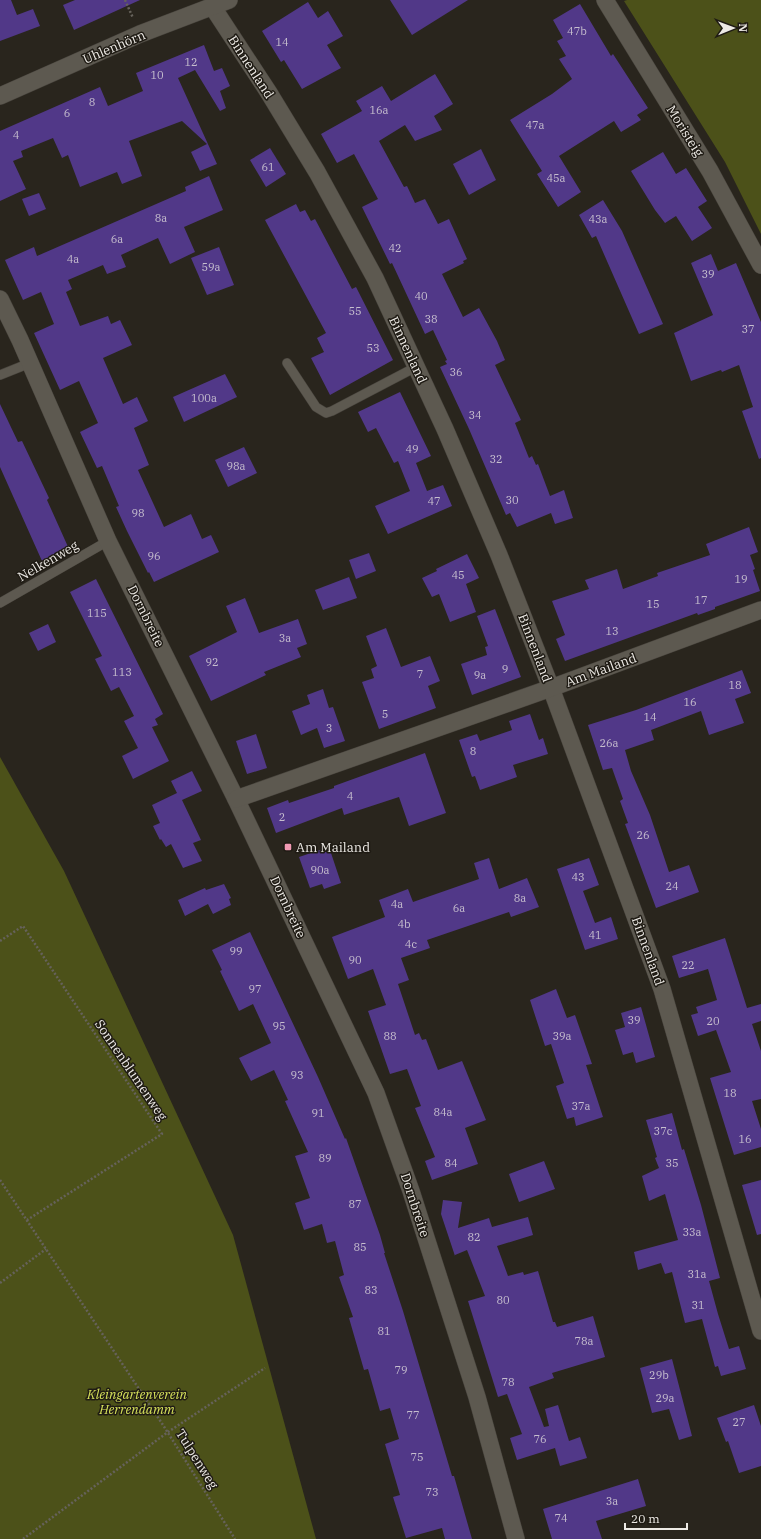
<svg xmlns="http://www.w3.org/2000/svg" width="761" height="1539" viewBox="0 0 761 1539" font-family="'IBM Plex Serif',serif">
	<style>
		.green { fill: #4c5119 }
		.building { fill: #513888 }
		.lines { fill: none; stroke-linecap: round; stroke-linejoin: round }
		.lane-casing { stroke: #47433c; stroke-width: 10 }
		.street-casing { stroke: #47433c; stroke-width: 18 }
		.path { stroke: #66625b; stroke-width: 2.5; stroke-dasharray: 2 2; stroke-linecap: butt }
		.lane { stroke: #5d5950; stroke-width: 9 }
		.street { stroke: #5d5950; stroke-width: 17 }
		.poi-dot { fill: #f19ab3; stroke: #1f1b14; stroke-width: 1.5 }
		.labels { text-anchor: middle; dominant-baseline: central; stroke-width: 3; stroke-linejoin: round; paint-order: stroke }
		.number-label { font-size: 11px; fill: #c6bece }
		.street-label { font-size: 13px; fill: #edeae5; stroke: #1f1b14 }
		.poi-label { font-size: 13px; fill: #edeae5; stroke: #1f1b14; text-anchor: start }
		.park-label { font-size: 13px; font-style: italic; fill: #d7e25b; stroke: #1f1b14 }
	</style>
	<rect width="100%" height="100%" fill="#29251d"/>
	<g class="green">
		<polygon points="627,0 761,0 761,234 725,162 624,1"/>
		<polygon points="0,757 64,871 233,1235 316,1539 0,1539"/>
	</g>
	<g class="building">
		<polygon points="0,0 11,0 17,15 33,9 40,26 0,41"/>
		<polygon points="75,0 140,0 74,30 63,5"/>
		<polygon points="390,0 468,0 412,35"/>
		<polygon points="308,2 318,18 328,11 343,36 327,45 341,68 302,89 284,60 281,62 262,31"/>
		<polygon points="580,4 611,56 613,54 648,108 637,115 641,120 621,132 614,121 559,156 581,192 558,207 537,174 542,171 510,120 552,94 572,79 559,59 566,56 557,41 563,38 553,20"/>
		<polygon points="204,45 214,71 222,68 230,86 220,91 226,108 220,111 195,70 178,78 217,164 200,171 191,152 207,144 182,121 129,141 142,176 122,184 117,172 80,187 68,155 62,158 53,138 21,151 23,157 13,161 26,189 0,201 0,131 100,87 108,106 143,91 136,73"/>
		<polygon points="435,74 453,104 434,116 442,130 415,141 405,125 379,141 404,187 407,186 415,203 425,199 438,224 449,219 467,259 463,261 464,263 442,274 463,317 479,308 497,341 505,360 495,365 521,420 515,423 529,458 532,456 536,465 538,464 550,496 564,490 573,518 555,524 551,513 517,527 510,513 506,515 469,429 440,367 447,364 445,361 447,360 433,330 425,334 392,263 390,264 362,207 378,199 354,154 337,163 321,134 362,111 356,101 382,86 391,101"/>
		<polygon points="270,148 286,174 266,187 250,160"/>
		<polygon points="481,149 496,180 469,195 453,164"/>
		<polygon points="663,152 676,174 686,168 707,201 698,207 712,228 692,241 676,216 665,223 655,210 631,171"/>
		<polygon points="209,176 223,210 184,227 195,252 170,264 158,238 121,255 126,267 107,274 103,265 68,280 72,289 66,292 80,326 108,316 111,324 120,320 132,345 103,358 123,404 137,397 148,421 134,428 149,465 138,470 164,527 191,514 202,539 211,535 219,552 154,582 149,572 148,573 127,531 116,507 119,506 102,466 97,468 80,432 98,423 79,381 60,390 34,333 54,324 41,292 23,300 5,260 34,247 37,256 186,191 185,187"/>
		<polygon points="39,193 46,209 29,216 22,199"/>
		<polygon points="603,200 622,231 663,324 639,334 596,236 592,238 579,215"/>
		<polygon points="296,204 300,212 305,210 311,221 315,219 352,289 356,287 393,360 330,395 311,358 324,352 317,338 326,333 265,220"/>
		<polygon points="219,247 234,285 207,295 191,258"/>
		<polygon points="711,254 718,271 736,263 761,322 761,458 759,459 742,411 753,407 739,365 722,372 721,370 691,381 674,333 713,315 691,263"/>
		<polygon points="225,374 237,397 184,422 173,397"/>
		<polygon points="400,392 431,456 416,463 427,491 443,485 452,506 388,534 375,506 410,491 398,461 394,463 376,428 368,432 358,412"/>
		<polygon points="0,404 18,442 22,441 49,498 47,500 69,549 42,561 0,467"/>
		<polygon points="244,447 257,473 228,487 215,460"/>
		<polygon points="749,527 758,552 750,555 755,569 753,570 760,591 715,607 715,609 698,615 697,613 565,661 556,639 565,635 552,601 589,589 585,580 617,569 623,589 658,576 657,573 710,555 706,544"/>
		<polygon points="369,553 376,571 356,579 349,560"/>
		<polygon points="467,554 479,578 466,584 476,612 450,622 439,594 432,597 422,578 437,571 436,569"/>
		<polygon points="349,577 357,598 323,610 315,590"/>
		<polygon points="96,579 163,714 155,719 158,725 152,727 169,761 133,779 122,756 138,748 124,721 134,716 119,687 111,691 95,659 102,656 70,592"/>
		<polygon points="245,598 259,633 298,619 307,644 297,648 301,657 264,672 266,675 211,701 189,656 237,632 226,606"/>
		<polygon points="495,609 521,677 472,695 461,664 487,655 485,647 488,646 477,616"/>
		<polygon points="48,624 56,642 38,651 29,633"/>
		<polygon points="386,628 401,667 430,656 440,681 428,686 436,708 379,729 362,682 374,678 371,669 377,666 366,636"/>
		<polygon points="742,670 751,693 735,699 744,723 709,735 701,711 651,730 654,740 625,750 631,771 650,815 669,872 689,865 699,892 656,908 625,824 628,823 620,801 623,799 612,768 603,770 588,725 636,710"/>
		<polygon points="323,689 329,708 333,707 345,741 324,748 317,728 301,735 292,711 310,704 307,695"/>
		<polygon points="530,714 539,740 543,738 548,754 513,765 517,777 480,790 475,776 472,777 459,740 477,734 480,741 512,730 509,721"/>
		<polygon points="256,734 267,768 247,774 236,741"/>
		<polygon points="425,753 446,813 409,826 399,797 344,815 342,808 276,833 267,808 288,800 289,803 334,788 334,786"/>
		<polygon points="192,771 202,791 182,800 201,840 193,843 202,861 183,868 171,844 166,847 161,839 160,840 153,826 160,823 152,805 177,793 171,781"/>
		<polygon points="329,847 341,883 324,889 322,884 310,888 299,857"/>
		<polygon points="489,858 499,889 527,878 539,907 511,917 509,912 427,940 430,948 401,958 409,980 398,984 415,1035 419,1033 422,1040 426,1039 438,1070 462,1061 486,1120 465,1128 478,1164 432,1180 425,1161 435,1157 415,1108 421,1106 407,1069 390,1074 368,1011 386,1005 373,969 348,979 332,937 385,917 379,900 408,889 413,902 479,879 474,863"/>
		<polygon points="589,858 599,885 583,891 595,923 611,917 618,939 585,950 557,869"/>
		<polygon points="224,884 231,898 229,899 231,905 213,914 208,904 185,916 178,900 205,888 206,890"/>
		<polygon points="250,932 318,1077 345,1139 346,1138 380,1235 385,1253 384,1253 403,1311 452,1476 454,1476 472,1539 445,1539 442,1528 406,1538 393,1497 400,1495 385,1444 399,1439 390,1408 380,1411 368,1369 364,1370 349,1318 353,1317 339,1277 344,1275 335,1241 327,1243 322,1224 304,1230 295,1203 310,1198 295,1156 308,1152 285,1101 288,1100 274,1070 251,1081 239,1058 271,1043 253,1004 239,1011 220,971 222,970 212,950"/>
		<polygon points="725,938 747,1008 761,1004 761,1021 752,1024 761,1051 761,1099 752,1101 761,1129 761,1147 734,1155 710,1078 731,1072 716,1030 698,1036 691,1015 698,1013 696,1007 717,1000 708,969 679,978 672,956"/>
		<polygon points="556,989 567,1018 575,1015 592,1064 586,1065 603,1117 576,1126 574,1117 567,1119 556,1086 564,1083 551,1044 545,1046 530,1000"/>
		<polygon points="641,1007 655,1057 636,1063 633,1052 623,1055 615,1030 625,1027 621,1013"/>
		<polygon points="672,1113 682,1150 684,1149 701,1205 720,1278 709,1281 718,1314 729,1349 739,1346 746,1369 721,1376 718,1366 715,1367 702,1319 685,1323 672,1272 665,1274 661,1263 638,1270 634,1252 678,1240 665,1194 649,1201 642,1176 659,1168 655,1158 657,1157 646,1120"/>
		<polygon points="544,1161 555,1189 519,1202 509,1174"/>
		<polygon points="761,1180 761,1234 757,1235 742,1185"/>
		<polygon points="443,1200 462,1202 458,1228 489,1218 492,1227 528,1217 533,1235 497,1246 508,1276 523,1272 524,1275 538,1271 553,1322 555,1322 557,1327 593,1316 605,1357 552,1373 554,1378 529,1387 544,1427 549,1426 545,1409 558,1405 569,1441 580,1437 587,1458 560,1466 555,1448 517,1460 510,1438 522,1434 507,1394 498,1397 468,1301 485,1296 467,1250 455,1255 455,1256 441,1214"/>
		<polygon points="672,1359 692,1436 679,1440 669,1409 652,1413 640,1368"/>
		<polygon points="754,1405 761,1426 761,1466 739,1473 728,1441 726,1442 717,1418"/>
		<polygon points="638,1479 646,1506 596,1521 602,1539 552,1539 543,1509"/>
	</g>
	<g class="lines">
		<g class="lane-casing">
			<g id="lane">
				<polyline points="287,363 316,407 326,413 332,411 416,367"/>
				<polyline points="0,375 30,363"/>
				<polyline points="0,603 108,541"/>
			</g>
		</g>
		<g class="street-casing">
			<g id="street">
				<polyline points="605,0 710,171 761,265"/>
				<polyline points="212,6 269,93 317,172 375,278 445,429 499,555 551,688 662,989 761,1331"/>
				<polyline points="0,96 140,34 229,0"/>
				<polyline points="0,299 20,340 108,541 236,799 376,1093 411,1191 477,1397 516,1539"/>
				<polyline points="236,799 551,688 761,610"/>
			</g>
		</g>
		<g class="path">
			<polyline points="125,0 133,18"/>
			<polyline points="0,941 23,926 162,1134 27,1220"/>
			<polyline points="0,1180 163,1425 235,1539"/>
			<polyline points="0,1283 46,1249"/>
			<polyline points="23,1539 168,1432 265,1368"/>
		</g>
		<use href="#lane" class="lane"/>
		<use href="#street" class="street"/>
	</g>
	<rect class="poi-dot" x="284" y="843" width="8" height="8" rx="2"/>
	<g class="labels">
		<g class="number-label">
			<text x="577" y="31">47b</text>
			<text x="282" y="42">14</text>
			<text x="191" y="62">12</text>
			<text x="157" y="75">10</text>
			<text x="92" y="102">8</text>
			<text x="379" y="110">16a</text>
			<text x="67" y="113">6</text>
			<text x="535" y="125">47a</text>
			<text x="16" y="135">4</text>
			<text x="268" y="167">61</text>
			<text x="556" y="178">45a</text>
			<text x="161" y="218">8a</text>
			<text x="598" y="219">43a</text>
			<text x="117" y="239">6a</text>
			<text x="395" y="248">42</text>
			<text x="73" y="259">4a</text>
			<text x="211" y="267">59a</text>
			<text x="708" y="274">39</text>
			<text x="421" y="296">40</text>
			<text x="355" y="311">55</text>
			<text x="431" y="319">38</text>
			<text x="748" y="329">37</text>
			<text x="373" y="348">53</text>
			<text x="456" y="372">36</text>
			<text x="204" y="398">100a</text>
			<text x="475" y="415">34</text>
			<text x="412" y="449">49</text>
			<text x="496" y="459">32</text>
			<text x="236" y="466">98a</text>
			<text x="512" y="500">30</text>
			<text x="434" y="501">47</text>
			<text x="138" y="513">98</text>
			<text x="154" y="556">96</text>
			<text x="458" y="575">45</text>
			<text x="741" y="579">19</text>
			<text x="701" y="600">17</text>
			<text x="653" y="604">15</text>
			<text x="97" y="613">115</text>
			<text x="612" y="631">13</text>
			<text x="285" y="638">3a</text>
			<text x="212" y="662">92</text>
			<text x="505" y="669">9</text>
			<text x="122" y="672">113</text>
			<text x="420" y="674">7</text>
			<text x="480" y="675">9a</text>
			<text x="735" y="685">18</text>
			<text x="690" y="702">16</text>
			<text x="385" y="714">5</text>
			<text x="650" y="717">14</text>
			<text x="329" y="728">3</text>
			<text x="609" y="743">26a</text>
			<text x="473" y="751">8</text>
			<text x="350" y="796">4</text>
			<text x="282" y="817">2</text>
			<text x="643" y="835">26</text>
			<text x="320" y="870">90a</text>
			<text x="578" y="877">43</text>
			<text x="672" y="886">24</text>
			<text x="520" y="898">8a</text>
			<text x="397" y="904">4a</text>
			<text x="459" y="908">6a</text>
			<text x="404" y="924">4b</text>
			<text x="595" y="935">41</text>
			<text x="411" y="944">4c</text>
			<text x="236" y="951">99</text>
			<text x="355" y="960">90</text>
			<text x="688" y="965">22</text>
			<text x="255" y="989">97</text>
			<text x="634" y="1020">39</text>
			<text x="713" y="1021">20</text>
			<text x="279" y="1026">95</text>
			<text x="390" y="1036">88</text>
			<text x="562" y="1036">39a</text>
			<text x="297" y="1075">93</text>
			<text x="730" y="1093">18</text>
			<text x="581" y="1106">37a</text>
			<text x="443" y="1112">84a</text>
			<text x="318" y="1113">91</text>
			<text x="663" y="1131">37c</text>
			<text x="745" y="1139">16</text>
			<text x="325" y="1158">89</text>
			<text x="451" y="1163">84</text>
			<text x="672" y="1163">35</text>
			<text x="355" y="1204">87</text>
			<text x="692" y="1232">33a</text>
			<text x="474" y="1237">82</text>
			<text x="360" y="1247">85</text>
			<text x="697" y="1274">31a</text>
			<text x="371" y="1290">83</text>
			<text x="503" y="1300">80</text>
			<text x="698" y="1305">31</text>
			<text x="384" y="1331">81</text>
			<text x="584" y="1341">78a</text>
			<text x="401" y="1370">79</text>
			<text x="659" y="1375">29b</text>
			<text x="508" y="1382">78</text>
			<text x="665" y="1398">29a</text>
			<text x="413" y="1415">77</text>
			<text x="739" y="1422">27</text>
			<text x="540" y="1439">76</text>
			<text x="417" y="1457">75</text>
			<text x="432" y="1492">73</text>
			<text x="612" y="1501">3a</text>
			<text x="561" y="1518">74</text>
		</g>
		<g class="street-label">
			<text transform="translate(114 47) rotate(-23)">Uhlenhörn</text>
			<text transform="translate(251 67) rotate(57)">Binnenland</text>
			<text transform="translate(685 131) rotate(58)">Moristeig</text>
			<text transform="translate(408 350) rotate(65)">Binnenland</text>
			<text transform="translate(48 561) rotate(-30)">Nelkenweg</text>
			<text transform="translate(146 616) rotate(64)">Dornbreite</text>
			<text transform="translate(535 648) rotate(69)">Binnenland</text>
			<text transform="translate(601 670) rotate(-20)">Am Mailand</text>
			<text transform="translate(288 907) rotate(65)">Dornbreite</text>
			<text transform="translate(648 951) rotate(70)">Binnenland</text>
			<text transform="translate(131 1070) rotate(56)">Sonnenblumenweg</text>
			<text transform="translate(415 1205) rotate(72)">Dornbreite</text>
			<text transform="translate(197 1459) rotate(58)">Tulpenweg</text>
		</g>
		<g class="poi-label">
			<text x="296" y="847">Am Mailand</text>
		</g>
		<g class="park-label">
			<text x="137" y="1394">Kleingartenverein<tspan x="137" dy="15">Herrendamm</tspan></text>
		</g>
	</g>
	<g transform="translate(733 28) rotate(89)" stroke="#1f1b14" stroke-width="3" paint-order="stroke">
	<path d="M0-3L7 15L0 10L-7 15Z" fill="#edeae5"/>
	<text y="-6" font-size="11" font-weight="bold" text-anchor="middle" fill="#edeae5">N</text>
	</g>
	<path d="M625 1523v6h62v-6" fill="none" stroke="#edeae5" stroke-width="2"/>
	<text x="631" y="1523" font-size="12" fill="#edeae5" stroke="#1f1b14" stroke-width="3" paint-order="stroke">20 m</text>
</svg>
